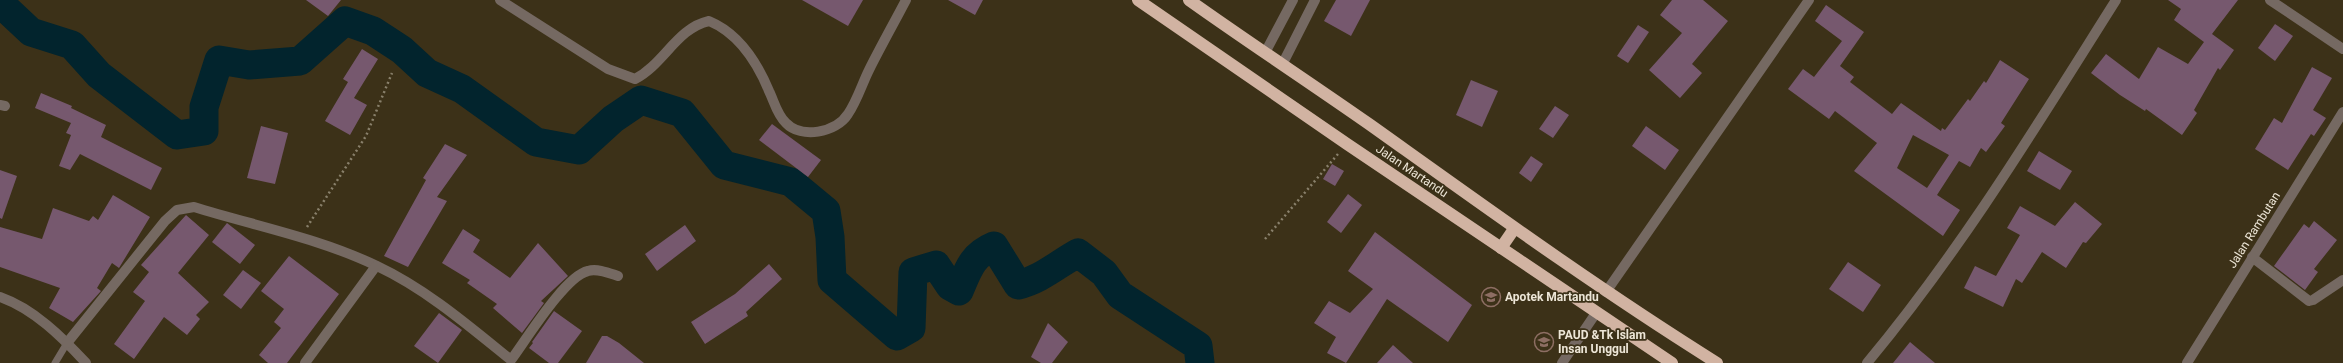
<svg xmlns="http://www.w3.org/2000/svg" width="2343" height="363" viewBox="0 0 2343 363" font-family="Roboto,sans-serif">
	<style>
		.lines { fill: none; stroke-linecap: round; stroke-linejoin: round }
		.river { stroke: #02242d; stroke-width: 29 }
		.building { fill: #76586e; fill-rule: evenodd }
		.path { stroke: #89806b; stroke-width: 2.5; stroke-dasharray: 2 3; stroke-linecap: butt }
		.lane { stroke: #756962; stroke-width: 7 }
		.street { stroke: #756962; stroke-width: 10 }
		.highway { stroke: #d1b3a2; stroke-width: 12 }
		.labels { text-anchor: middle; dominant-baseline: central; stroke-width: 3.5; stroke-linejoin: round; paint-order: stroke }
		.street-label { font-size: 12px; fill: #ede6d7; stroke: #3c3118 }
		.poi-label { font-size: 12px; font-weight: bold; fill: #ede6d7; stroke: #3c3118; text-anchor: start }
	</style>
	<rect width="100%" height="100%" fill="#3c3118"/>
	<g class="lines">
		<path class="river" d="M0 3 31 32 72 45 99 75 177 135 204 131V107L219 60 249 65 300 61 345 21 373 31 402 50 427 73 462 89 536 142 579 150 613 119 641 100 682 113 724 165 791 182 826 211 830 237 832 280 897 336 911 328 913 272 936 265 950 286 959 291C968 270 972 255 994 246L1018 285C1040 280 1058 264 1078 253L1104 273 1120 295 1198 346 1200 363"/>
	</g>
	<g class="building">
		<polygon points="306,0 341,0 328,16"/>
		<polygon points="802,0 863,0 848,26"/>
		<polygon points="948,0 983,0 975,15"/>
		<polygon points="1336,0 1370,0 1351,36 1324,21"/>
		<polygon points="1672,0 1703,0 1728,21 1692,64 1702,73 1680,98 1649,70 1682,33 1660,15"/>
		<polygon points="2168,0 2238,0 2212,34 2234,50 2220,70 2218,68 2194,110 2197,113 2182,135 2146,109 2145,111 2120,95 2091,73 2106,54 2139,79 2158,47 2188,64 2204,42 2174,20 2181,9"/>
		<path d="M1826 5 1864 32 1840 66 1854 77 1850 82 1892 114 1901 103 1941 131 1942 128 1945 130 1968 99 1970 101 1984 81 1986 83 2000 60 2029 79 2001 123 2005 126 1986 152 1981 148 1970 167 1959 161 1937 195 1960 210 1943 236 1854 171 1877 143 1835 111 1829 119 1788 89 1803 69 1814 77 1842 41 1815 21ZM1913 135 1949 155 1927 188 1897 168Z"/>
		<polygon points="2275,24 2293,36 2275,61 2258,48"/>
		<polygon points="1638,25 1649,32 1628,63 1617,56"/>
		<polygon points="362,49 378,59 354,98 367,105 350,135 325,121 348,82 343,79"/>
		<polygon points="2312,67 2332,78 2313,110 2326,118 2314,136 2311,134 2288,170 2255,149 2274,118 2282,123"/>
		<polygon points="1471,80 1498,91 1482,127 1456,115"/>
		<polygon points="41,93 72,106 71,108 106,125 101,137 162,168 151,190 80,154 70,170 59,166 71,135 66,133 71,123 35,108"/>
		<polygon points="1555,106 1569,115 1553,138 1539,129"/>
		<polygon points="772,124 821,160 808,177 759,140"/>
		<polygon points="261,126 288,133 275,184 247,178"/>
		<polygon points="1646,126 1679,150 1665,170 1632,146"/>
		<polygon points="445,144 467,155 437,197 447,201 408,267 384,256 426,180 423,178"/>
		<polygon points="2039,151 2072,171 2060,190 2027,171"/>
		<polygon points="1531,156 1543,164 1531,182 1519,173"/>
		<polygon points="1332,164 1344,171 1335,186 1323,179"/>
		<polygon points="0,170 17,176 2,219 0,218"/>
		<polygon points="1348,194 1362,205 1341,233 1327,222"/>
		<polygon points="113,195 150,217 119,268 112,263 97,288 101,291 73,322 49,308 60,288 0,267 0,227 42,239 53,208 89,221 93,216 98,220"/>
		<polygon points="2075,202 2102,224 2086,243 2083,242 2066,268 2042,252 2022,283 2016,279 2003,307 1964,288 1975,266 1996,276 2020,235 2007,228 2020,206 2055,226"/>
		<polygon points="186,215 209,235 178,273 209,302 196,315 200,319 187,335 164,317 134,359 114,344 145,301 133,292 149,272 141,265"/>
		<polygon points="2314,221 2337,240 2314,269 2318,272 2305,290 2274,266 2304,224 2309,228"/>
		<polygon points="227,223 255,245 240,264 212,242"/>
		<polygon points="685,225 696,241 657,271 645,254"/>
		<polygon points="463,229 480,240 473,252 510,278 538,243 568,276 541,301 544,303 522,333 493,308 497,304 467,283 470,280 442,263"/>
		<polygon points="1375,232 1472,305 1448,342 1387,299 1346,363 1327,353 1336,337 1314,323 1329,301 1350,313 1373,289 1348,271"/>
		<polygon points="289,256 339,294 287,363 268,363 259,355 281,328 274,322 284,309 261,291"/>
		<polygon points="1848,262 1881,285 1863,312 1829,289"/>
		<polygon points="769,264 782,279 746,312 748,316 705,344 691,322 735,294"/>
		<polygon points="243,270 261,283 241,309 223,295"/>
		<polygon points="554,311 582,331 558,363 549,363 529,348 533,343 532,342"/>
		<polygon points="439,313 462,330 438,363 414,346"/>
		<polygon points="1048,323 1068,342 1052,363 1041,363 1031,357"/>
		<polygon points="602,336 607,336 619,343 644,363 586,363"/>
		<polygon points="1910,342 1935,363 1893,363"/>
		<polygon points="1393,345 1413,363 1377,363"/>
	</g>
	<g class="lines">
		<g class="path">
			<polyline points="307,227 366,136 392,73"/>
			<polyline points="1265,239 1338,154"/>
		</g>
		<polyline class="lane" points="55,363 67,343"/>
		<g class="street">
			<path d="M500 0 608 69 635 79C664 64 677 28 709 21 738 33 757 62 769 91 774 101 777 115 786 123 801 139 836 133 848 114 857 101 862 84 869 70 881 46 894 23 906 0"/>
			<polyline points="2270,0 2343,49"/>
			<polyline points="1266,51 1293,0"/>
			<polyline points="1283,63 1315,0"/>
			<polyline points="0,105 5,106"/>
			<polyline points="2252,257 2309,301 2313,300 2343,280"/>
			<polyline points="1606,292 1809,0"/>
			<path d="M0 297C34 309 62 337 86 363"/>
			<path d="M67 343 165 221 177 210 194 207C255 226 319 238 377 266 426 289 469 326 511 360 526 340 565 276 588 271 597 268 609 273 618 276"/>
			<polyline points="305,363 376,266"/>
			<polyline points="1562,363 1596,313"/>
			<path d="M1867 363C1962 249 2037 125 2116 0"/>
			<polyline points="2187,363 2343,112"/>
		</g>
		<g class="highway">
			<polyline points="1138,0 1347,144 1672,363"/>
			<path d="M1189 0C1248 42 1309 82 1369 124 1484 206 1597 288 1717 363"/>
			<polyline points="1501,248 1514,229"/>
		</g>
	</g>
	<defs>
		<g id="school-ring" transform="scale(1)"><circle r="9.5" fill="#3c3118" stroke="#8d6e63" stroke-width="1.5"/><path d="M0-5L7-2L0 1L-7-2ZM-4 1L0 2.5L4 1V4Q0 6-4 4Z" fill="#8d6e63"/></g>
	</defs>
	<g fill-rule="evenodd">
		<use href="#school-ring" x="1491" y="297"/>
		<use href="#school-ring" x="1544" y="342"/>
	</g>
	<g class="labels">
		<g class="street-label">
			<text transform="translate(1412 171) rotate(34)">Jalan Martandu</text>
			<text transform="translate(2254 230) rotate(-58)">Jalan Rambutan</text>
		</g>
		<g class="poi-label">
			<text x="1505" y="297">Apotek Martandu</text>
			<text x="1558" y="335">PAUD &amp;Tk Islam<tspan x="1558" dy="14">Insan Unggul</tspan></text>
		</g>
	</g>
</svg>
